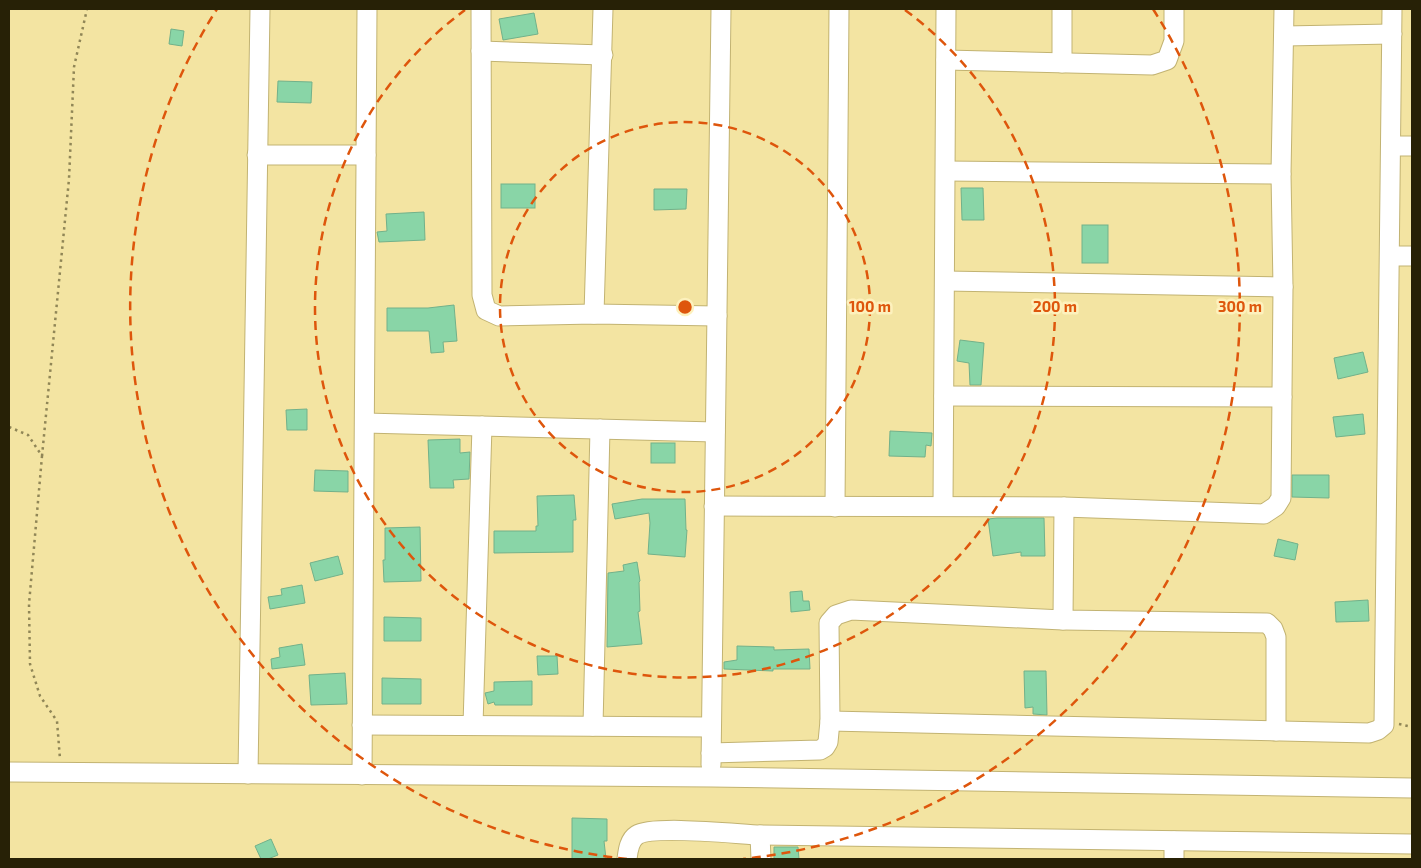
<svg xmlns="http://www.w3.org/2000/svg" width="1421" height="868" viewBox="0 0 1421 868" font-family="'Exo 2',sans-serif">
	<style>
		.building { fill: #89d5a7; stroke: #72b18a }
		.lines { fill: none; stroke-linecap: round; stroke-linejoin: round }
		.minor-casing { stroke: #c2b372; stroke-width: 21 }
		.path { stroke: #908657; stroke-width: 2.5; stroke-dasharray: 2.5 4; stroke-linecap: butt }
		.minor { stroke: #fff; stroke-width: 19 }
		.ring { fill: none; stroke: #de560c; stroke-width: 2.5; stroke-dasharray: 9 6 }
		.centre { fill: #de560c; stroke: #fdf1bd; stroke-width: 2.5 }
		.ring-label { font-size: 15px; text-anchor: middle; font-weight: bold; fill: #de560c; stroke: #fdf1bd; stroke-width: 5; stroke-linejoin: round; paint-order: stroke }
	</style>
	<rect width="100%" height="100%" fill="#f3e4a2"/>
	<g class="building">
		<polygon points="534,13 538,34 503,40 499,19"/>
		<polygon points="171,29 184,31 182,46 169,44"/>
		<polygon points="278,81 312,82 311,103 277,102"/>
		<rect x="501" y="184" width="34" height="24"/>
		<polygon points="961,188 983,188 984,220 962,220"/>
		<polygon points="654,189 687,189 686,209 654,210"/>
		<polygon points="424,212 425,240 379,242 377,232 387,231 386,214"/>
		<rect x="1082" y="225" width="26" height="38"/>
		<polygon points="454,305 457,341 443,342 444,352 431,353 429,331 387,331 387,308 428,308"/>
		<polygon points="960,340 984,343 981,385 970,385 969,363 957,361"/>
		<polygon points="1363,352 1368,372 1338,379 1334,358"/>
		<polygon points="307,409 307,430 287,430 286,410"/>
		<polygon points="1363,414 1365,434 1336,437 1333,417"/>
		<polygon points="890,431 932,433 931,446 926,445 925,457 889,456"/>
		<polygon points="460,439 460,453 470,452 469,479 453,480 454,488 430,488 428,440"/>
		<rect x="651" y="443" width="24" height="20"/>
		<polygon points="315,470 348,471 348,492 314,491"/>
		<polygon points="1292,475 1329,475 1329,498 1292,497"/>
		<polygon points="574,495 576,520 573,520 573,552 494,553 494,531 536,531 536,526 538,526 537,496"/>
		<polygon points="642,499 685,499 686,530 687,530 685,557 648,554 650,523 649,513 615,519 612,504"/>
		<polygon points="997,518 1044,518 1045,556 1021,556 1021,552 993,556 988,519"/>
		<polygon points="420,527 421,581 384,582 383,560 385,560 385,528"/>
		<polygon points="1278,539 1298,544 1295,560 1274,556"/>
		<polygon points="338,556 343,574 315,581 310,563"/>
		<polygon points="637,562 640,581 639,582 640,611 638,612 642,644 607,647 608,573 624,571 623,565"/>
		<polygon points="302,585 305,603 270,609 268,597 282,595 281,589"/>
		<polygon points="802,591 803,601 809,601 810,610 791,612 790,592"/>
		<polygon points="1368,600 1369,621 1336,622 1335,602"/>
		<polygon points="384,617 421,618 421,641 384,641"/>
		<polygon points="302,644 305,665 272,669 271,659 280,657 279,648"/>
		<polygon points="737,646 774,647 774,650 809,649 810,669 773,669 773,671 724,669 724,662 737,660"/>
		<polygon points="537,656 557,656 558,674 538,675"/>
		<polygon points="1024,671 1046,671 1047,715 1033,714 1033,707 1025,708"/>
		<polygon points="345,673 347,704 311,705 309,675"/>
		<polygon points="382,678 421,679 421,704 382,704"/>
		<polygon points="532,681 532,705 495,705 494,702 488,704 485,693 494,691 494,682"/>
		<polygon points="572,818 607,819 607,841 604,841 606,859 572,859"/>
		<polygon points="271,839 278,855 268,859 261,859 255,846"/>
		<polygon points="774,847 798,847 799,859 774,859"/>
	</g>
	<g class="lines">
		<g class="minor-casing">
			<g id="minor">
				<polyline points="481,9 482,295 486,310 499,316 594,314 717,316"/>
				<polyline points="1284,36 1392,34"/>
				<polyline points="481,51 603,55"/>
				<polyline points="946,60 1152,65 1167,60 1174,41 1174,9"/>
				<polyline points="1062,63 1062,9"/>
				<polyline points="1391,146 1412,146"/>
				<polyline points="257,155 366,155"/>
				<polyline points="946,171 1281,174"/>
				<polyline points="1390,256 1412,256"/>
				<polyline points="945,281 1283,287"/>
				<polyline points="594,314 603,9"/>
				<polyline points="944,396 1282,397"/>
				<polyline points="365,423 715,432"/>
				<polyline points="714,506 1064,507 1264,514 1276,506 1281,498 1283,287 1281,174 1284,9"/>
				<polyline points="943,506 946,9"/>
				<polyline points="835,507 839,9"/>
				<polyline points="1063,620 1064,507"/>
				<polyline points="830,721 1369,733 1378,730 1384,725 1392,9"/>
				<polyline points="362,725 711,727"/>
				<polyline points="473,725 482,426"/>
				<polyline points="593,726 600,429"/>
				<polyline points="711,753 820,750 825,747 828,742 830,721 829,623 836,615 851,610 1063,620 1267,623 1273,629 1276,637 1276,731"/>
				<polyline points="711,765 721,9"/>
				<polyline points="9,772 711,777 1412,788"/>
				<polyline points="248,774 260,9"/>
				<polyline points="362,775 367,9"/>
				<polyline points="760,835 761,859"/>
				<path d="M627 859C628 851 629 840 637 835 653 825 737 834 760 835L1412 844"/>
				<polyline points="1174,859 1174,841"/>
			</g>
		</g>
		<g class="path">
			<polyline points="9,427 28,435 42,456 29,604 30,664 40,696 57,721 60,759"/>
			<polyline points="42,456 69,179 74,67 87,9"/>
			<polyline points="1399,724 1412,727"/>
		</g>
		<use href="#minor" class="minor"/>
	</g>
	<g class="ring">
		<circle cx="685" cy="307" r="185"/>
		<path d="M905 10A370 370 0 1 1 465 10"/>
		<path d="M627 859A555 555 0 0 1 217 9M1153 9A555 555 0 0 1 743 859"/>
	</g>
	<circle cx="685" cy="307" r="8" class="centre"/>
	<g class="ring-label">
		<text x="870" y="312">100 m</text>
		<text x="1055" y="312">200 m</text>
		<text x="1240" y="312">300 m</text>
	</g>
	<rect width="1421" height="868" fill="none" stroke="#272106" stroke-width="20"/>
</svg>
